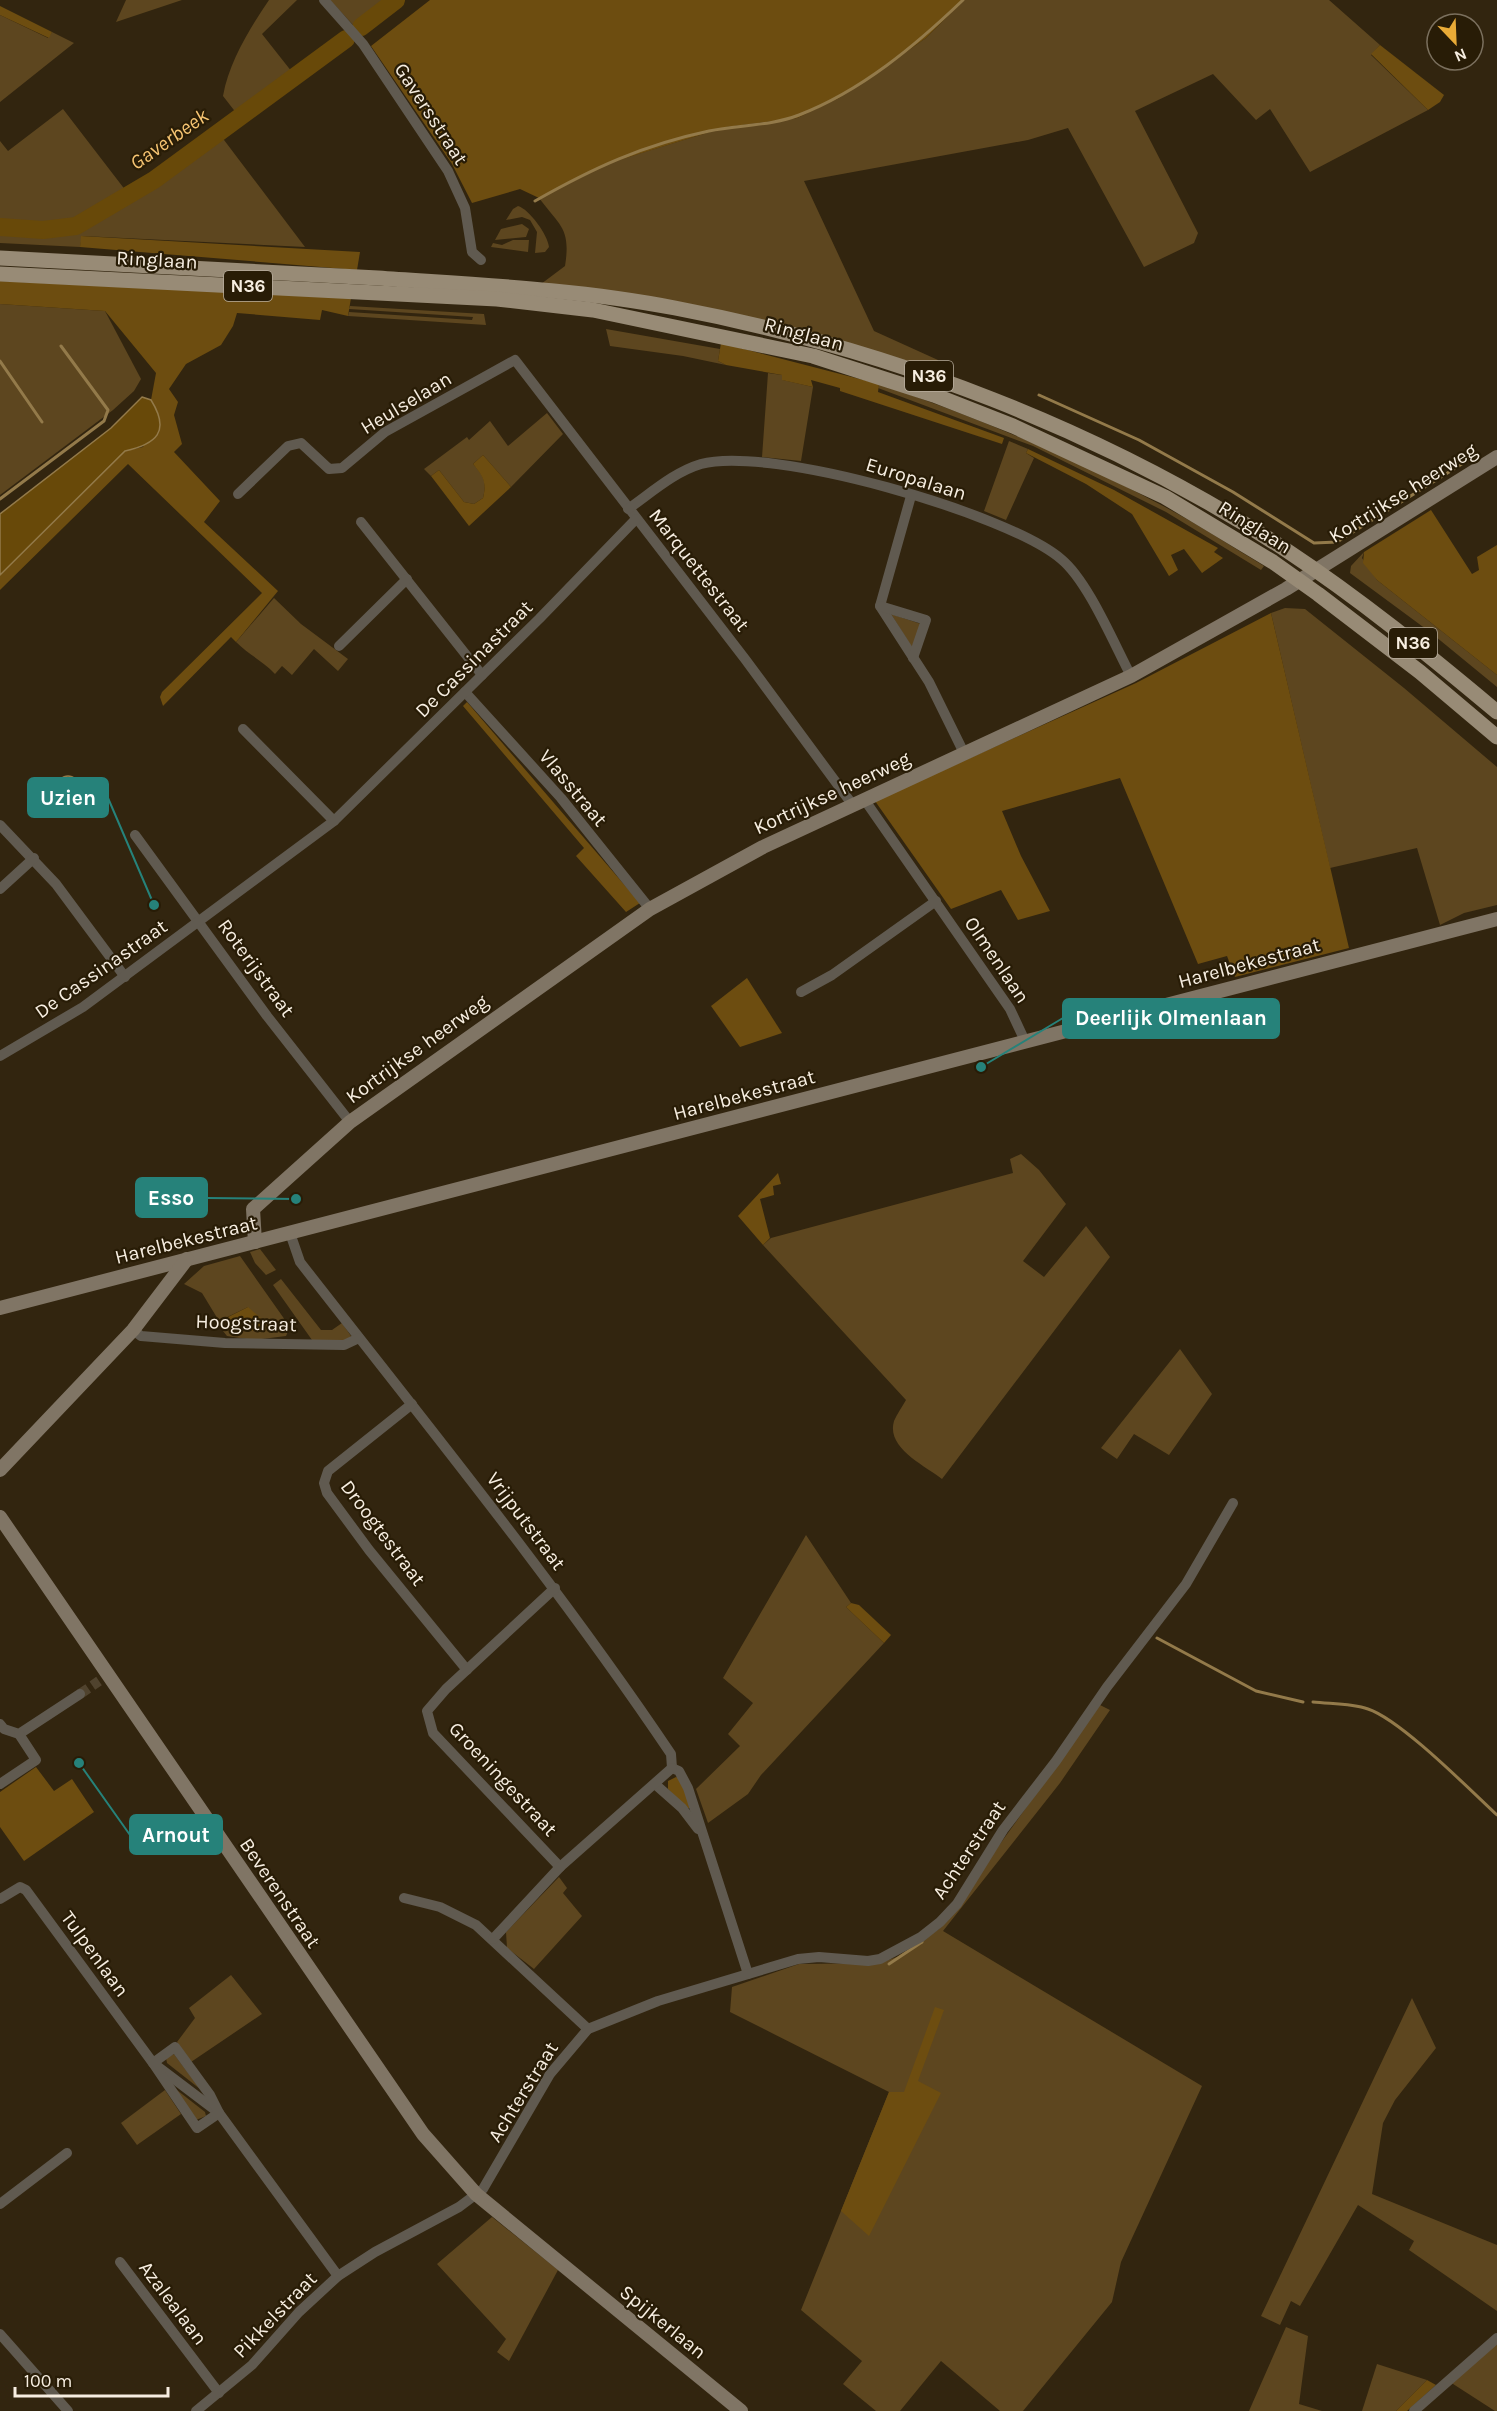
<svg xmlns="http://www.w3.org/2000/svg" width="1497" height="2411" viewBox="0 0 1497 2411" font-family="Karla,sans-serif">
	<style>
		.green { fill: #5d461f }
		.forest { fill: #6d4d10 }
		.water { fill: #684909; stroke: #937a4a; stroke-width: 1.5 }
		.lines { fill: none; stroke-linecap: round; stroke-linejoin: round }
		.stream { stroke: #937a4a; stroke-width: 3 }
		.river { stroke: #684909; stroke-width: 18 }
		.street-tunnel { stroke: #50432e; stroke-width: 10; stroke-dasharray: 10 5; stroke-linecap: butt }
		.street { stroke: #605a50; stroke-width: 10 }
		.secondary { stroke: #807565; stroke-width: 14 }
		.primary { stroke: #988b76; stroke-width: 15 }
		.labels { text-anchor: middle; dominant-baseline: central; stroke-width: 4.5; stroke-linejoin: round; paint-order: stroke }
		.shield { fill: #281c06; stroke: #b9af9f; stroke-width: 1.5 }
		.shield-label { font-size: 18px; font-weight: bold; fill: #f7eee1 }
		.street-label { font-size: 20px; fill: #f7eee1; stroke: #281c06 }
		.water-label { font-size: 21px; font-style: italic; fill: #f6c472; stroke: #281c06 }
		.leader { fill: none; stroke: #26827a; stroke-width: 2 }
		.callout-dot { fill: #26827a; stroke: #281c06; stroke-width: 2 }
		.callout { fill: #26827a; stroke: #26827a; stroke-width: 2 }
		.callout-label { font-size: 21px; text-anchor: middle; font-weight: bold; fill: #fff }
	</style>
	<rect width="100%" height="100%" fill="#32250f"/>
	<g class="green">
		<polygon points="126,0 182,0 116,22"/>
		<path d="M269 0H297L262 34 292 72 237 114 223 96C229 62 250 28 269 0Z"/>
		<polygon points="330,0 390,0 355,27"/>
		<path d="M964 0H1329L1380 45 1371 55 1428 110 1310 172 1270 109 1256 120 1213 74 1135 111 1198 233 1194 243 1144 267 1068 128 1028 140 804 181 874 331 938 360 934 372 541 284 565 266C571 228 560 226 539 198L612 162 726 127 797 118 839 98 926 38Z"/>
		<polygon points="0,15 48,38 52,32 74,43 0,102"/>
		<polygon points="63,109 126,191 74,223 59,226 0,224 0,141 8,151"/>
		<polygon points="221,136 305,247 82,236 80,247 0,243 0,230 59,231 78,228 147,188"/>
		<path d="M518 206C529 209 548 235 549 247L545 252 535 253 537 232 530 220 522 217 506 220 513 209Z"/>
		<polygon points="522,224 529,229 526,237 495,240 501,229"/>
		<polygon points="513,240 529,240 528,252 491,247 493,243 502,245"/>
		<polygon points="0,304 105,311 141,379 134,391 113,410 0,495"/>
		<polygon points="350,306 484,314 486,325 348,316 349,312 472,320 473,317 349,309"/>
		<polygon points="606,329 720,349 718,361 726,365 683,356 610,346"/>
		<polygon points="768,373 782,375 783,380 813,387 801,461 762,457"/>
		<path d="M879 384C978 417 1073 458 1165 507 1199 525 1231 546 1264 566L1261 570 1166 512 1033 446 878 388Z"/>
		<path d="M547 413 563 434 511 487 483 455 473 464C484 476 487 482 483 498L474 504 464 502 439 470 431 476 424 469 467 437 469 440 490 421 508 446Z"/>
		<polygon points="1009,441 1028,449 1026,453 1034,458 1006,520 984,511"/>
		<polygon points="1364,552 1362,558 1377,580 1497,675 1497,687 1430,632 1350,573 1351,566"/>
		<path d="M274 598 301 624 348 659 338 671 314 649 292 675 282 666 275 674C263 661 249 655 236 642Z"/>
		<polygon points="1285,608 1305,609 1404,688 1497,767 1497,905 1464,913 1440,925 1417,848 1330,868 1271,613"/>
		<polygon points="891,614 921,624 913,649"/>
		<path d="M1021 1154 1039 1170 1066 1204 1023 1261 1044 1277 1086 1226 1110 1257 942 1479C924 1465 886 1448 894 1421 897 1414 902 1407 906 1400L763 1245 771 1238 1013 1173 1010 1159Z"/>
		<polygon points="260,1249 276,1270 266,1275 255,1263 250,1252"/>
		<polygon points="240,1256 290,1327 286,1336 253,1340 227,1336 223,1331 240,1328 248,1307 219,1321 202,1293 184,1284 204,1266"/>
		<polygon points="281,1279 321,1330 332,1330 342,1323 351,1336 349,1340 312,1340 273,1285"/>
		<polygon points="1180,1349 1212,1394 1169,1455 1134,1434 1117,1459 1101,1448"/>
		<polygon points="806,1535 851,1603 846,1607 884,1643 761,1775 748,1794 708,1823 696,1789 740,1746 728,1734 753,1703 723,1678"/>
		<polygon points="1100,1705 1110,1710 1060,1783 943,1931 1202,2086 1121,2262 1112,2302 1023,2411 1000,2411 941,2361 900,2411 876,2411 843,2384 862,2361 801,2310 889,2092 730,2012 732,1987 799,1964 879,1963 897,1957 939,1929"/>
		<polygon points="559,1877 567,1888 563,1893 582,1916 534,1969 507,1948 506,1932"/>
		<polygon points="231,1975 262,2014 191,2062 177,2042 195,2018 189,2008"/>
		<polygon points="1412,1998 1436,2048 1395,2100 1383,2123 1372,2194 1497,2245 1497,2311 1409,2250 1414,2241 1358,2205 1300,2306 1291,2301 1280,2325 1261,2316"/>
		<polygon points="174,2054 200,2089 167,2063 166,2058"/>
		<polygon points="173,2087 205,2112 206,2116 196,2120"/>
		<polygon points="165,2090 181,2114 137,2145 121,2123"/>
		<polygon points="492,2217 558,2270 509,2361 497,2352 506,2339 437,2264"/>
		<polygon points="1286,2327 1308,2336 1299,2404 1322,2411 1249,2411"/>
		<polygon points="1497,2343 1497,2411 1495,2411 1450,2382"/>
		<polygon points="1377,2364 1427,2380 1396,2411 1362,2411"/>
	</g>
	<g class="forest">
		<polygon points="430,0 964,0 926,38 839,98 797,118 726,127 613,162 539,198 520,189 472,203 452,164 371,46"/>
		<polygon points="0,6 52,32 49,38 0,15"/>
		<polygon points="1380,45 1444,95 1440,102 1428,110 1371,54"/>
		<polygon points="81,236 360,252 357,270 80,247"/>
		<polygon points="0,281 351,298 348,316 322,310 320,320 237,313 233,326 221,345 186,364 169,389 178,402 174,415 182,444 174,452 220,501 204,522 278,591 236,642 231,637 163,706 160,697 162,692 262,593 128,464 0,590 0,575 125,451 143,447 158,413 151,400 156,373 105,311 0,304"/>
		<polygon points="721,343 879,384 878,392 1004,438 1002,444 840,391 840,388 811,380 813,387 782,380 782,375 726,365 718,361"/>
		<polygon points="1028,449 1114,490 1218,548 1214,552 1223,558 1202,573 1184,549 1171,555 1178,570 1169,576 1132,514 1086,484 1026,453"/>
		<path d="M483 455 511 487 469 526 431 476 439 470 464 502 474 504 483 498C487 482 483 476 473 464Z"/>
		<polygon points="1431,510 1472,574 1479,570 1477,557 1497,545 1497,675 1377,580 1363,563 1364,552"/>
		<polygon points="1271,613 1349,948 1235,977 1227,956 1198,964 1120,778 1002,811 1021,856 1050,911 1018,920 1001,890 951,909 875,801 1136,683"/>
		<polygon points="467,702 640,903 626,912 576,856 584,848 463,706"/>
		<polygon points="747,978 782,1033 740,1047 711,1006"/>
		<polygon points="778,1173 781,1184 773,1186 774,1195 760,1199 770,1238 763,1245 738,1216"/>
		<polygon points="248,1307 263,1320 263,1328 255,1331 232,1327 228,1317"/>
		<polygon points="851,1603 859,1605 891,1635 884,1643 846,1607"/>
		<polygon points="36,1767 54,1791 72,1779 94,1812 24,1861 0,1827 0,1792"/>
		<polygon points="676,1777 681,1779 690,1808 686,1808 668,1789 668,1781"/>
		<polygon points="935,2007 944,2010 918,2081 941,2093 869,2236 841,2211 889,2092 904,2092"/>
		<polygon points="1427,2380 1436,2385 1407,2411 1396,2411"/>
	</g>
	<g class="water">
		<path d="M142 397 151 400C171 432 156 444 125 451L0 575V514L111 428Z"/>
		<circle cx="68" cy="786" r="10"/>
	</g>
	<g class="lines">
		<g class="stream">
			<path d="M535 201C593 168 643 145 709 131 738 125 771 126 799 115 861 91 915 46 963 0"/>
			<polyline points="0,361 42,422"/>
			<polyline points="1039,395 1139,440 1233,492 1314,543 1337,542 1473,457"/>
			<polyline points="0,499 104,421 108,410 61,346"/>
			<polyline points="1157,1638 1256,1691 1303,1702"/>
			<path d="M1313 1702C1331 1704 1351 1703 1368 1709 1401 1720 1469 1789 1497 1815"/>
			<polyline points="889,1964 922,1942"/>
		</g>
		<g class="river">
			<polyline points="361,27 396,0"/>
			<polyline points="0,227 43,230 76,226 154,180 346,39"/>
		</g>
		<polyline class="street-tunnel" points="80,1694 99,1681"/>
		<g class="street">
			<polyline points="324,0 363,44 448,171 465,208 472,252 481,260"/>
			<polyline points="238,494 288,446 301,443 329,469 342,468 385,432 515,360 745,659 852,804"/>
			<polyline points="911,496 880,606 929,682 964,753"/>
			<path d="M628 509C651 493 674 472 701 464 770 445 1007 513 1061 559 1088 581 1114 644 1131 676"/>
			<polyline points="361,522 482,675"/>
			<polyline points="880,606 926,620 913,658"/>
			<polyline points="339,646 407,579"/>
			<polyline points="465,692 561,798 650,909"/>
			<polyline points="243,729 334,821"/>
			<polyline points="864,799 1010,1009 1025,1041"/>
			<polyline points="0,825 56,884 125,977"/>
			<polyline points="135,835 267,1016 350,1122"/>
			<polyline points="0,889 34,858"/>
			<polyline points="801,992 832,975 936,901"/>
			<polyline points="0,1056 83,1007 334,821 539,619 636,519"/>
			<path d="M290 1233 300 1262C426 1424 556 1583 671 1754L672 1768"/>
			<polyline points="133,1330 141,1336 225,1343 344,1345 359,1338"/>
			<polyline points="412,1404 328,1471 324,1483 327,1493 369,1550 467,1670"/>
			<polyline points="555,1588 446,1689 427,1711 433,1733 560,1867"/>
			<polyline points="0,1724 4,1729 19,1734 80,1694"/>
			<polyline points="672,1768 679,1771 688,1788 748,1974"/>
			<polyline points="0,1784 36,1760 19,1734"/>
			<polyline points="656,1785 682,1808 698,1829"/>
			<polyline points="404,1898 440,1907 476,1925 588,2029"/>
			<polyline points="0,1899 20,1887 26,1890 153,2063 219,2113 338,2276"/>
			<polyline points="493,1939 560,1867 672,1768"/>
			<polygon points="175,2047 210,2095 219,2113 197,2128 153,2063"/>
			<polyline points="0,2204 67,2153"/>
			<polyline points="120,2262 219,2393"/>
			<polyline points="0,2334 68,2411"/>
			<polyline points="196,2411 252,2365 299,2312 338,2276 375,2252 459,2207 483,2189 550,2074 588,2029 658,2001 798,1959 819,1957 868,1961 880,1959 921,1937 940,1922 957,1904 1003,1830 1056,1761 1107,1687 1186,1584 1233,1503"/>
			<polyline points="1414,2411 1497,2338"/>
		</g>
		<g class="secondary">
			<polyline points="255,1242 253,1209 350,1122 650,909 763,847 1131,676 1286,589 1497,457"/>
			<polyline points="0,1308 1497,919"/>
			<polyline points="0,1470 133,1330 187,1259"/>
			<polyline points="0,1517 423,2134 476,2194 741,2411"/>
		</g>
		<g class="primary">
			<path d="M0 258C126 264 252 271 378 278 478 285 577 289 675 308 891 349 1102 430 1286 550 1360 599 1429 655 1497 712"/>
			<polyline points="0,274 497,299 593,310 813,356 934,395 1013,426 1165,497 1273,562 1318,594 1420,672 1497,737"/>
		</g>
	</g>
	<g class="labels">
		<g class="shield">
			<rect x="224" y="271" width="48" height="30" rx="4.5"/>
			<rect x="905" y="361" width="48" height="30" rx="4.5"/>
			<rect x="1389" y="628" width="48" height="30" rx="4.5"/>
		</g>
		<g class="shield-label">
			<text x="248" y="286">N36</text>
			<text x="929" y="376">N36</text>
			<text x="1413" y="643">N36</text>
		</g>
		<g class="street-label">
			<text transform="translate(431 114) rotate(57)">Gaversstraat</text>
			<text transform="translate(157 260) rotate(3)">Ringlaan</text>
			<text transform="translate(804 334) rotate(15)">Ringlaan</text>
			<text transform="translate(406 403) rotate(-31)">Heulselaan</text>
			<text transform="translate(916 479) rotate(17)">Europalaan</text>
			<text transform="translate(1403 493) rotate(-32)">Kortrijkse heerweg</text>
			<text transform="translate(1255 527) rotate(32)">Ringlaan</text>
			<text transform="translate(699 570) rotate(52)">Marquettestraat</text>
			<text transform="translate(474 659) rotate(-45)">De Cassinastraat</text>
			<text transform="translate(573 788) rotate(50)">Vlasstraat</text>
			<text transform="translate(832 793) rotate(-25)">Kortrijkse heerweg</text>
			<text transform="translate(997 960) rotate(56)">Olmenlaan</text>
			<text transform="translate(1249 963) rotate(-15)">Harelbekestraat</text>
			<text transform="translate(256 968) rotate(54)">Roterijstraat</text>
			<text transform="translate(101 969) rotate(-35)">De Cassinastraat</text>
			<text transform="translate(417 1049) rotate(-36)">Kortrijkse heerweg</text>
			<text transform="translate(744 1095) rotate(-15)">Harelbekestraat</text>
			<text transform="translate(186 1240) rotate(-14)">Harelbekestraat</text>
			<text transform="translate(246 1323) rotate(2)">Hoogstraat</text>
			<text transform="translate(526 1521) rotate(53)">Vrijputstraat</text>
			<text transform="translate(383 1533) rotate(53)">Droogtestraat</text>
			<text transform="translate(503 1779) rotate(47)">Groeningestraat</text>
			<text transform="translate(969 1850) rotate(-56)">Achterstraat</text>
			<text transform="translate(280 1893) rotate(56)">Beverenstraat</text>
			<text transform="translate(95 1954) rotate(54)">Tulpenlaan</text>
			<text transform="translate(523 2092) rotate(-58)">Achterstraat</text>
			<text transform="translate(173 2303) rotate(53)">Azalealaan</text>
			<text transform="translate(275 2315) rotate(-46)">Pikkelstraat</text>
			<text transform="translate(663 2322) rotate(39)">Spijkerlaan</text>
		</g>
		<g class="water-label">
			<text transform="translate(169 139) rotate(-35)">Gaverbeek</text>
		</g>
	</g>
	<path class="leader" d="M154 905L108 798M981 1067L1063 1018M296 1199L207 1198M79 1763L130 1835"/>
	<g class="callout-dot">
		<circle cx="154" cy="905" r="6"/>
		<circle cx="981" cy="1067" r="6"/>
		<circle cx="296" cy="1199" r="6"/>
		<circle cx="79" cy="1763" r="6"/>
	</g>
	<g class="callout">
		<rect x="28" y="778" width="80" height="39" rx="6"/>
		<rect x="1063" y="999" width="216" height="39" rx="6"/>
		<rect x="136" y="1178" width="71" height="39" rx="6"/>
		<rect x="130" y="1815" width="92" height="39" rx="6"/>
	</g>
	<g class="callout-label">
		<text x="68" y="805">Uzien</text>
		<text x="1171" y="1025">Deerlijk Olmenlaan</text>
		<text x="171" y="1205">Esso</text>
		<text x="176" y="1842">Arnout</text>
	</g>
	<g transform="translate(1455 42) rotate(157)"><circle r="28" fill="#281c06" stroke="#7b705e" stroke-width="1.5"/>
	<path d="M0-4.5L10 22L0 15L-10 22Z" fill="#e9ab37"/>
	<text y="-9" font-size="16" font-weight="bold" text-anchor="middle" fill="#f7eee1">N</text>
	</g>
	<path d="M15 2387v9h153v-9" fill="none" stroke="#f7eee1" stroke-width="3"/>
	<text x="24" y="2387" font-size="18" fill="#f7eee1" stroke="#281c06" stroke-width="4.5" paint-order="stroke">100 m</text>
</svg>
